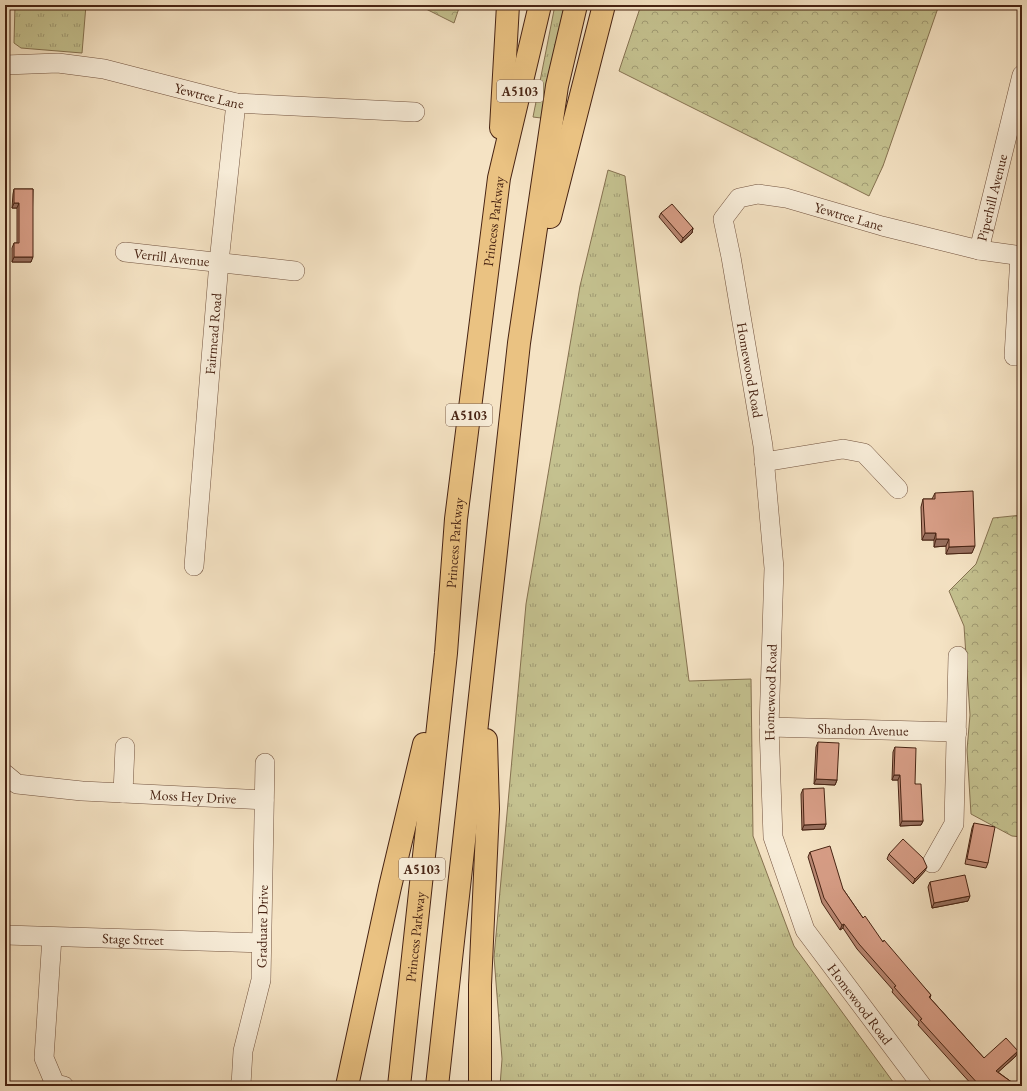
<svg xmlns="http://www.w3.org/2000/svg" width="1027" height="1091" viewBox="0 0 1027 1091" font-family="'EB Garamond',serif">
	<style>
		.grass { fill: url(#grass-tufts); stroke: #867251 }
		.forest { fill: url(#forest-crowns); stroke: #867251 }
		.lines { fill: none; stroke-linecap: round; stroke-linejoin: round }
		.minor-casing { stroke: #72533f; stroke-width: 20 }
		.highway-casing { stroke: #472313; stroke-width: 24 }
		.minor { stroke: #f8edd9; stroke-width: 19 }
		.highway { stroke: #eac282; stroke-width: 22 }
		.wall { fill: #ba8874; stroke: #472313 }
		.shaded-wall { fill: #976f5e; stroke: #472313 }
		.building { fill: #d89e87; stroke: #472313 }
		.labels { text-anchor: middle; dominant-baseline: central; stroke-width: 3.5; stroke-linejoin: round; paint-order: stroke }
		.shield { fill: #f8edd9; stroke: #7c604e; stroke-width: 1 }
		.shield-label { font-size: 13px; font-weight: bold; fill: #472313 }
		.street-label { font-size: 14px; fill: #472313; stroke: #f8edd9 }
	</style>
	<defs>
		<pattern id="grass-tufts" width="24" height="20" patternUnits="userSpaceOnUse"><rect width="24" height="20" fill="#c4c18f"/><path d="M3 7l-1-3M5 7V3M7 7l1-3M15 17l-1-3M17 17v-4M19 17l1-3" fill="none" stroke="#a19c74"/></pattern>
		<pattern id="forest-crowns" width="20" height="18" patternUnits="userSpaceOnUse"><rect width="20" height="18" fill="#c4c18f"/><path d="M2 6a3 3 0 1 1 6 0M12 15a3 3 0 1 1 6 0" fill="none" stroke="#a19c74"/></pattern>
	</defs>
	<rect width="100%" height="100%" fill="#f5e3c4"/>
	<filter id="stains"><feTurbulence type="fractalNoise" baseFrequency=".005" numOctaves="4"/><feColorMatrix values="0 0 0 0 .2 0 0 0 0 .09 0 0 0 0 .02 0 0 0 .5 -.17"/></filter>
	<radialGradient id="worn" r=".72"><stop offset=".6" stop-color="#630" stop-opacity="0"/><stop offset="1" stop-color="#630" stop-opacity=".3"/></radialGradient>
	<g class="grass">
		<polygon points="15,5 86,5 82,53 21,48 14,43"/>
		<polygon points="555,5 567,5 541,118 533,117"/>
		<polygon points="608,170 625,176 689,681 751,679 753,836 794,946 896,1086 500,1086 502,1059 494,957 526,604 580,286"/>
	</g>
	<g class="forest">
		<polygon points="418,5 460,5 454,23"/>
		<polygon points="641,5 939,5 883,166 869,196 619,71"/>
		<polygon points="1022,515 1022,837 1012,836 971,814 967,750 970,715 964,626 949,591 976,564 993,518"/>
	</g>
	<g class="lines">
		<g class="minor-casing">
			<g id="minor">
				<path id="s1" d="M5 65 58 63 104 69 236 103 415 112"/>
				<path id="s2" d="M979 250 1022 75"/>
				<path id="s3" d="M125 252 295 271"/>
				<polyline points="1014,356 1020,256"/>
				<polyline points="764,462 843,449 864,453 898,489"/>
				<path id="s4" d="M194 566 219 262 236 103"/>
				<path id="s5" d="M769 727 957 732"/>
				<path id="s6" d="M5 774 17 784 82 791 264 800"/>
				<polyline points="123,793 125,747"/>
				<polyline points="932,863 954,824 958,656"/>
				<path id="s7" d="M5 935 261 943"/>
				<polyline points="52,937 44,1058 55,1084 64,1086"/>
				<path id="s8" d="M239 1086 241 1085 243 1051 261 980 265 763"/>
				<path id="s9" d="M922 1086 805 930 773 837 769 727 774 568 763 446 731 257 723 219 739 198 758 194 786 198 882 226 979 250 1022 256"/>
			</g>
		</g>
		<g class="highway-casing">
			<g id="highway">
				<polyline points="501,128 508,5"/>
				<polyline points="550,217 604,5"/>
				<polyline points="347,1086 390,887 424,744"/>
				<path id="s10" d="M399 1086 446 653 456 519 499 178 540 5"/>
				<polyline points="437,1086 519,343 557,86 576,5"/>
				<polyline points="480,1086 480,985 488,809 486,740"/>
			</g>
		</g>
		<use href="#minor" class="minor"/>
		<use href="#highway" class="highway"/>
	</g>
	<g class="wall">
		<polygon points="14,189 33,189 31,262 12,262 12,248 14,243 17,243 17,208 12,208 13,194"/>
		<polygon points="661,213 693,228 692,233 681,243 659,217"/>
		<polygon points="935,493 972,553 946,554 946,546 934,547 934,540 922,540 921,507 923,499 932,499"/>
		<polygon points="818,742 837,780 835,785 814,784 816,747"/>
		<polygon points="895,747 915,784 923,821 921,825 900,826 898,780 892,780 893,752"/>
		<polygon points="803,789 826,824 824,829 802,830 801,794"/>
		<polygon points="974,823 988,863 986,868 965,864 972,828"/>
		<polygon points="810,852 843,889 863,918 883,942 931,995 930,998 984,1058 1016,1056 998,1072 1017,1086 973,1086 918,1025 919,1022 892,992 893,990 857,949 843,928 840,930 822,903 808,857"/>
		<polygon points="889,854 925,871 913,884 887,859"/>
		<polygon points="930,882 968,901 932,908 928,887"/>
	</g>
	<g class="shaded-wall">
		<polygon points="14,203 19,203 17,208 12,208"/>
		<polygon points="693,228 692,233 681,243 683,238"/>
		<polygon points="14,257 33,257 31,262 12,262"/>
		<polygon points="5,279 8,279 6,284 5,284"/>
		<polygon points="925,533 936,533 934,540 922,540"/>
		<polygon points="936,539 949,539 946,546 934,547"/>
		<polygon points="975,546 972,553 946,554 949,547"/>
		<polygon points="894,775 900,775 898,780 892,780"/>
		<polygon points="816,779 837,780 835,785 814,784"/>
		<polygon points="902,821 923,821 921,825 900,826"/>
		<polygon points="826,824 824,829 802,830 804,825"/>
		<polygon points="927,867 925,871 913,884 915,879"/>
		<polygon points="970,896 968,901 932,908 934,903"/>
		<polygon points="844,924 843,928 840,930 842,925"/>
		<polygon points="1018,1051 1016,1056 994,1076 996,1071"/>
	</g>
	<g class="building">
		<rect x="5" y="164" width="1" height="18"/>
		<polygon points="14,189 33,189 33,257 14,257 14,243 19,243 19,203 14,203"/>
		<polygon points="672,204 693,228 683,238 661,213"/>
		<rect x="5" y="263" width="3" height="16"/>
		<polygon points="973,491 975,546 949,547 949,539 936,539 936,533 925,533 923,499 935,499 935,493"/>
		<polygon points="818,742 839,743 837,780 816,779"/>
		<polygon points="895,747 916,748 915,784 921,784 923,821 902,821 900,775 894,775"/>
		<polygon points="824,788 826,824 804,825 803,789"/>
		<polygon points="974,823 995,827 988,863 967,859"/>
		<polygon points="903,839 923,858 927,867 915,879 889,854"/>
		<polygon points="830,846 843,889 863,918 865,916 883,942 884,940 931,995 929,997 984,1058 1006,1038 1018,1051 996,1071 1017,1086 980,1086 920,1020 922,1019 894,987 896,986 859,944 844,924 842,925 824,898 810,852"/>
		<polygon points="965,875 970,896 934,903 930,882"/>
	</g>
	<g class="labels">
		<g class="shield">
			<rect x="497" y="80" width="46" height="22" rx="3"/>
			<rect x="446" y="404" width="46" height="22" rx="3"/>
			<rect x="399" y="858" width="46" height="22" rx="3"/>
		</g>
		<g class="shield-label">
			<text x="520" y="91">A5103</text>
			<text x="469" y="415">A5103</text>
			<text x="422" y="869">A5103</text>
		</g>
		<g class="street-label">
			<text stroke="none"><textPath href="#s1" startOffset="208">Yewtree Lane</textPath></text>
			<text stroke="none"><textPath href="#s2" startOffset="54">Piperhill Avenue</textPath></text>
			<text stroke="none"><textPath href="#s9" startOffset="1055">Yewtree Lane</textPath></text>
			<text stroke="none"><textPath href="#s10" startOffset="870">Princess Parkway</textPath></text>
			<text stroke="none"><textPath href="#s3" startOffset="47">Verrill Avenue</textPath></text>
			<text stroke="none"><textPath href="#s4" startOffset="233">Fairmead Road</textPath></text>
			<text transform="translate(750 370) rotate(80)">Homewood Road</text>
			<text stroke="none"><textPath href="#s10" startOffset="546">Princess Parkway</textPath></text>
			<text stroke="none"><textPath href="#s9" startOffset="438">Homewood Road</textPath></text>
			<text stroke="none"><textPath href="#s5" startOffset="94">Shandon Avenue</textPath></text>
			<text stroke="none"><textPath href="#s6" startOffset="192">Moss Hey Drive</textPath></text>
			<text stroke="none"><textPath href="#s8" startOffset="163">Graduate Drive</textPath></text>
			<text stroke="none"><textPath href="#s10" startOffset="150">Princess Parkway</textPath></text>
			<text stroke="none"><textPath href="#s7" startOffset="128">Stage Street</textPath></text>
			<text transform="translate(860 1004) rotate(53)">Homewood Road</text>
		</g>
	</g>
	<rect width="1027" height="1091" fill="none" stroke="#f5e3c4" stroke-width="20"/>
	<rect x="6" y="6" width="1015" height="1079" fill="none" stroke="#472313" stroke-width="2"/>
	<rect x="10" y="10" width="1007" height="1071" fill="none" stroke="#472313"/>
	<rect width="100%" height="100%" filter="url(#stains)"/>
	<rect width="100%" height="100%" fill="url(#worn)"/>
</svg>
